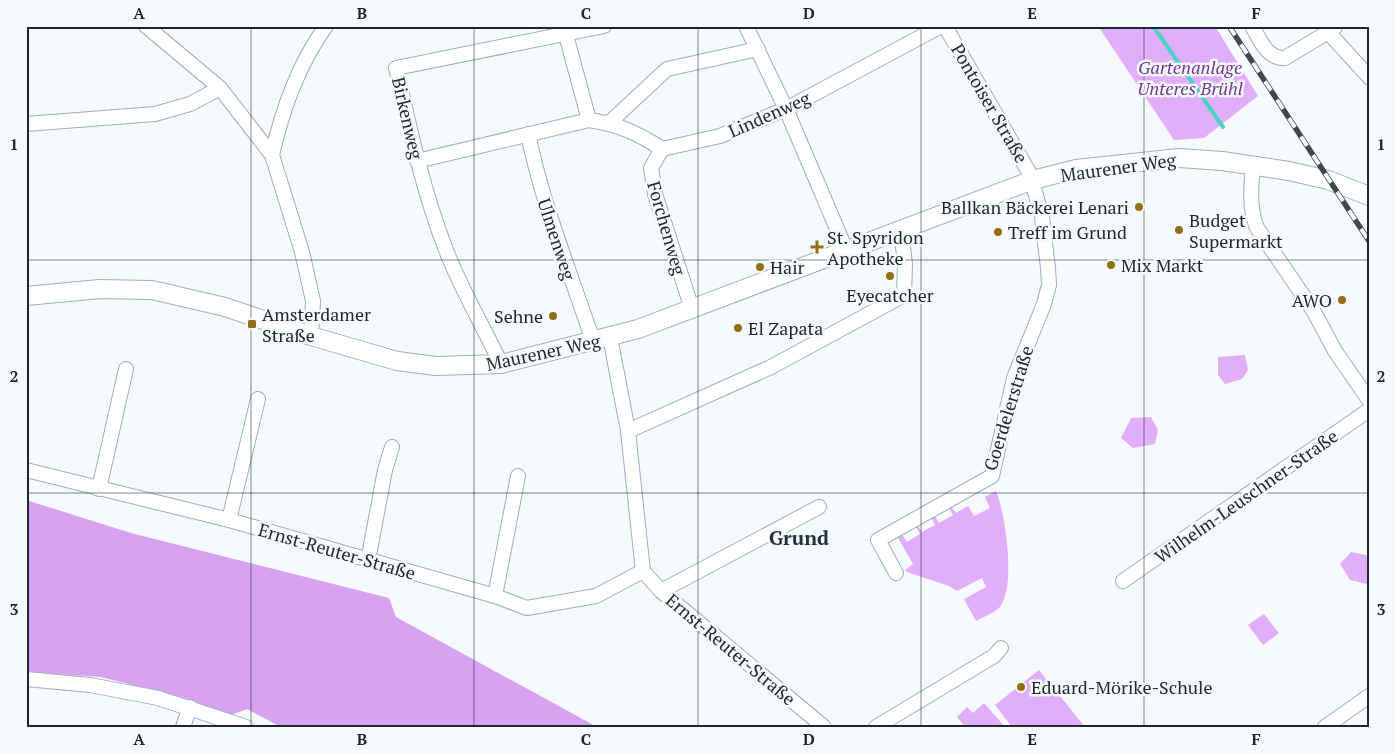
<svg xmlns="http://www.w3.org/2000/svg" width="1395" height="753" viewBox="0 0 1395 753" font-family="'PT Serif',serif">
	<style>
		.green { fill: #e1aefb }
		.forest { fill: #d7a3f0 }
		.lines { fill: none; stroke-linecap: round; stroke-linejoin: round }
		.stream { stroke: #4dd3c1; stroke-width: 4 }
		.minor-casing { stroke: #9daebf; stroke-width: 16 }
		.tertiary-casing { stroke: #9daebf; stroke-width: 20 }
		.minor { stroke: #fff; stroke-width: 14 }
		.tertiary { stroke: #fff; stroke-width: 18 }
		.rail-casing { stroke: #41474e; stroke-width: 5.5 }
		.rail { stroke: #f6fafd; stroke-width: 4; stroke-dasharray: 11; stroke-linecap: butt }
		.grid { fill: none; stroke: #1f262d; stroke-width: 1; stroke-opacity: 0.55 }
		.poi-dot { fill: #936f17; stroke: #f6fafd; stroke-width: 2 }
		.labels { text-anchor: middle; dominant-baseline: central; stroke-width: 5; stroke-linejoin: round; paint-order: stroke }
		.park-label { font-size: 18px; font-style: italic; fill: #74368f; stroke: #f6fafd }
		.street-label { font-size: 18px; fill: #1f262d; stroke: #f6fafd }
		.poi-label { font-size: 18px; fill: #1f262d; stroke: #f6fafd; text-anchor: start }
		.quarter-label { font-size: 20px; font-weight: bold; fill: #22303e; stroke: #f6fafd }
		.neatline { fill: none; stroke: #1f262d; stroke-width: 2 }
		.grid-label { font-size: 16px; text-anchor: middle; font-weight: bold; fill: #1f262d }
	</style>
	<rect width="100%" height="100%" fill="#f6fafd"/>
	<g class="green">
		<polygon points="1098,26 1215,26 1258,96 1204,138 1174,140"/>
		<polygon points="1245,355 1248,370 1242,379 1225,384 1218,375 1218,357"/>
		<polygon points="1151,417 1158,430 1155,444 1133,448 1121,438 1131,418"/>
		<path d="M996 491C1005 512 1017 589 999 608 994 613 983 617 976 621L964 599 986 587 982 578 957 591 949 586 907 572 905 570 913 564 897 536 901 533 907 542 920 534 915 525 917 524 922 532 935 525 931 517 934 515 939 523 953 515 948 506 950 505 956 513 968 506 974 516 990 508 985 497Z"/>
		<polygon points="1351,552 1366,555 1369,559 1367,584 1350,580 1340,564"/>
		<polygon points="1264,614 1279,633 1263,645 1248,625"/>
		<polygon points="1039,670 1085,727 1012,727 995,705"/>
		<polygon points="984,703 1005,727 965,727 957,717 967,707 973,713"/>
	</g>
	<polygon class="forest" points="26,500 131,533 389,598 396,617 597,727 281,727 247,709 231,715 184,698 101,677 26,672"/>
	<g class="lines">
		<polyline class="stream" points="1153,26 1223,127"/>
		<g class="minor-casing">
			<g id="minor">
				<polyline points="146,26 220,88 272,155 302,252 313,301 311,336"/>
				<polyline points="746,26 786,109 846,250"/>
				<path d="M1252 26C1260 40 1267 59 1285 58L1328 32"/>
				<polyline points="1335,27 1328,32 1369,77"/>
				<polyline points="566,35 589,120"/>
				<polyline points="609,123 667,69 758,49"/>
				<polyline points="26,124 155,114 190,104 220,88"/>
				<path d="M528 134C543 206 570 272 593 341"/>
				<polyline points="662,149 651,168 655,194 692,309"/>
				<path d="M272 155C283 108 298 65 326 26"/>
				<path d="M417 161 589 120C617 124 638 133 662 149L720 136 786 109 941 26"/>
				<path d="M1253 165C1251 186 1249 209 1257 228L1313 310 1335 351 1369 400"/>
				<polyline points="610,337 628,431 643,571 661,591 824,727"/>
				<path d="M501 364C483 326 461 289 446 250 423 191 410 130 396 68L604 26"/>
				<polyline points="628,431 771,367 904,295 905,264 901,230"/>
				<polyline points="26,470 229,520 495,596 527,608 596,596 643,571"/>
				<polyline points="99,489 126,369"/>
				<polyline points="229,520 258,399"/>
				<polyline points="368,561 385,470 392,447"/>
				<polyline points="896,573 878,540 992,476 1014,378 1044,304 1049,285 1048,268 1042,217 1030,174 945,26"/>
				<polyline points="1123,581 1369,410"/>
				<polyline points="661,591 819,507"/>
				<polyline points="495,596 518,476"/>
				<polyline points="26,679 90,685 158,698 246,727"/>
				<polyline points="183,727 190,707"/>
				<polyline points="876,727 994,656 1001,648"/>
				<polyline points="1325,727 1369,696"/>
			</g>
		</g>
		<g class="tertiary-casing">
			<polyline id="tertiary" points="26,296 100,289 152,290 225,307 311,336 397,361 436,366 501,364 638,329 1033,180 1076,169 1179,158 1222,161 1289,171 1328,180 1369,196"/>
		</g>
		<use href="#minor" class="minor"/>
		<use href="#tertiary" class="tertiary"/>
		<g class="rail-casing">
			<polyline id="rail" points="1229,26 1369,241"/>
		</g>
		<use href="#rail" class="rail"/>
	</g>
	<path class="grid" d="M251 26V727M474 26V727M698 26V727M921 26V727M1144 26V727M26 260H1369M26 493H1369"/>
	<g class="poi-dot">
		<circle cx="1139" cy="207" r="5"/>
		<circle cx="1179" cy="230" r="5"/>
		<circle cx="998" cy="232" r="5"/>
		<path d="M814.5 239.5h5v5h5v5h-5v5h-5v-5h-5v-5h5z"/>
		<circle cx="1111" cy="265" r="5"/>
		<circle cx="760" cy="267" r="5"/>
		<circle cx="890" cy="276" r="5"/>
		<circle cx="1342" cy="300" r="5"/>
		<circle cx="553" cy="316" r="5"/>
		<rect x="247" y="319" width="10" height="10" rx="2.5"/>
		<circle cx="738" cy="328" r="5"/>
		<circle cx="1021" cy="687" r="5"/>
	</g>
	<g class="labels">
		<g class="park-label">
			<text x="1190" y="67">Gartenanlage<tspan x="1190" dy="21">Unteres Brühl</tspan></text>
		</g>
		<g class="street-label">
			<text transform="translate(990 103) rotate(60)">Pontoiser Straße</text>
			<text transform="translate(769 114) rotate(-24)">Lindenweg</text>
			<text transform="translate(408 118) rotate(77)">Birkenweg</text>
			<text transform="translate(1118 167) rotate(-8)">Maurener Weg</text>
			<text transform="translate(667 228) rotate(74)">Forchenweg</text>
			<text transform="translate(557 239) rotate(72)">Ulmenweg</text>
			<text transform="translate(543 352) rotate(-12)">Maurener Weg</text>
			<text transform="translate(1008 408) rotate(-73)">Goerdelerstraße</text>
			<text transform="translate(1246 496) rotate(-35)">Wilhelm-Leuschner-Straße</text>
			<text transform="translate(337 551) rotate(16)">Ernst-Reuter-Straße</text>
			<text transform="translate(731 649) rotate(40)">Ernst-Reuter-Straße</text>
		</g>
		<g class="poi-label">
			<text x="1129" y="207" text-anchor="end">Ballkan Bäckerei Lenari</text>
			<text x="1189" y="220">Budget<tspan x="1189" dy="21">Supermarkt</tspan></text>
			<text x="1008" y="232">Treff im Grund</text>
			<text x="827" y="237">St. Spyridon<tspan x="827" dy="21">Apotheke</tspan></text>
			<text x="1121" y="265">Mix Markt</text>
			<text x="770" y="267">Hair</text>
			<text x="890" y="295" text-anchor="middle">Eyecatcher</text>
			<text x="1332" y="300" text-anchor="end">AWO</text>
			<text x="262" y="314">Amsterdamer<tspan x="262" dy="21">Straße</tspan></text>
			<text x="543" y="316" text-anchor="end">Sehne</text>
			<text x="748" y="328">El Zapata</text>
			<text x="1031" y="687">Eduard-Mörike-Schule</text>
		</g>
		<g class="quarter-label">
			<text x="799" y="537">Grund</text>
		</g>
	</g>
	<rect width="1395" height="753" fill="none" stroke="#f6fafd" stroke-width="55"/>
	<rect x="28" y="28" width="1340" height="698" class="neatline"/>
	<g class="grid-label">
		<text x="139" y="19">A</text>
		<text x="362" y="19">B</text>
		<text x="586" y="19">C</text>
		<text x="809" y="19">D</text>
		<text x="1032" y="19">E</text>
		<text x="1256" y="19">F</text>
		<text x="14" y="150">1</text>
		<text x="1381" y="150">1</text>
		<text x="14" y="382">2</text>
		<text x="1381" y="382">2</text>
		<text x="14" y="615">3</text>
		<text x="1381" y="615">3</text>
		<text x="139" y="745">A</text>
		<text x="362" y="745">B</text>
		<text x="586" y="745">C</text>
		<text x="809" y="745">D</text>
		<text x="1032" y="745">E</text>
		<text x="1256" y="745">F</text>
	</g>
</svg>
